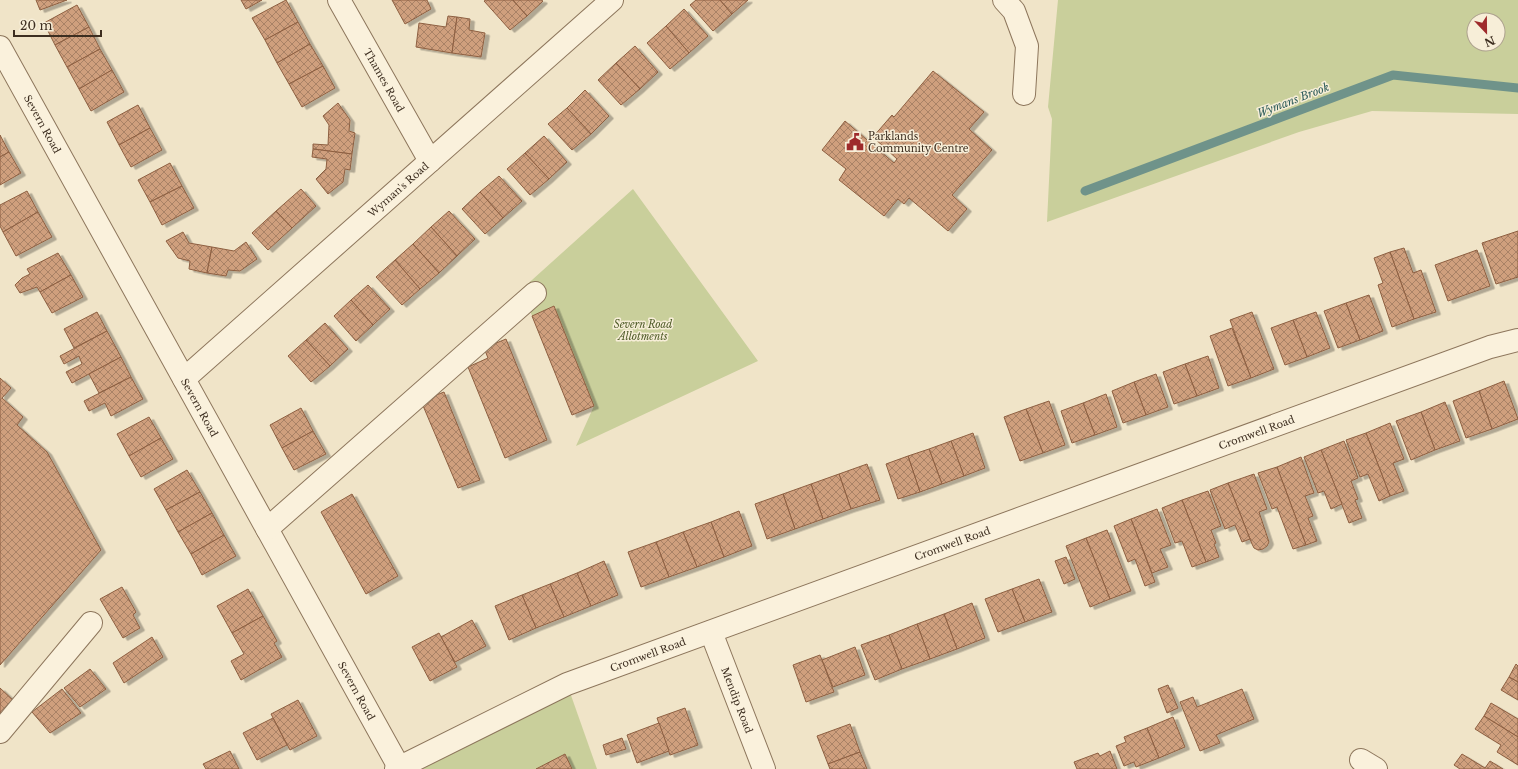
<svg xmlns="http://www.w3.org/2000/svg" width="1518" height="769" viewBox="0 0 1518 769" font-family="'Libre Baskerville',serif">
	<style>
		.green { fill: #c9cf9b; fill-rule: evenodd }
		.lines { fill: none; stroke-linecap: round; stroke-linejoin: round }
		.stream { stroke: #6f938a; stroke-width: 9 }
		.building { fill: url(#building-cross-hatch); stroke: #8d5f41; filter: url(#shadow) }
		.minor-casing { stroke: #8d765c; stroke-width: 24 }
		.minor { stroke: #faf1dc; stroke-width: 22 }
		.labels { text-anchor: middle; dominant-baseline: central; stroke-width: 3; stroke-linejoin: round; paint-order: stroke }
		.street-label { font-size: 10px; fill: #3d2e20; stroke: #f7eed8 }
		.poi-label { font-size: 10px; fill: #3d2e20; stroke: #f7eed8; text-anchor: start }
		.park-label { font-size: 10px; font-style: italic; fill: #4d5a26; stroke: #f7eed8 }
		.water-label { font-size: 11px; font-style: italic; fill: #2f5d5a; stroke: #f7eed8 }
	</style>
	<defs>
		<pattern id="building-cross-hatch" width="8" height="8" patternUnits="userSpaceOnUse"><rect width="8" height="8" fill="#cf9f7d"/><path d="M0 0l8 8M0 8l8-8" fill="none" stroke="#a98266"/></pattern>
		<filter id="shadow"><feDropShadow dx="4.5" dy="2.5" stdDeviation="0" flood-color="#0004"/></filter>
	</defs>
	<rect width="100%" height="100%" fill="#f0e4c8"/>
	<g class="green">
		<path d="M1058 0H1518V114L1372 111 1299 132 1047 222 1052 119 1048 107ZM1474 20H1498V44H1474Z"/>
		<polygon points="633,189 758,361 576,446 594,406 554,306 532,316 522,289"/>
		<polygon points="567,684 597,769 396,769"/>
	</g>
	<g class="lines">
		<polyline class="stream" points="1085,191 1393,75 1518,88"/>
	</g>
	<g class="building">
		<polygon points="36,0 67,0 40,10"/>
		<polygon points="241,0 262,0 246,9"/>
		<polygon points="286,0 298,22 265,40 252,18"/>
		<polygon points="392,0 427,0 431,9 405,24"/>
		<polygon points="486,0 513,0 527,16 510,30 484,1"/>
		<polygon points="513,0 541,0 543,1 527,16"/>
		<polygon points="696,0 720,0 732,14 713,31 690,5"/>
		<polygon points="720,0 748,0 732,14"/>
		<polygon points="77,5 89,27 55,45 44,23"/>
		<polygon points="684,9 708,36 689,53 666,26"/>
		<polygon points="448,16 457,17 452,53 416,47 419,23 446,27"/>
		<polygon points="457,17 470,19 469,30 485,33 481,57 452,53"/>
		<polygon points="298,22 310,44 277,63 265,40"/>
		<polygon points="666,26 689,53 670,69 647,43"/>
		<polygon points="89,27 100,49 67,67 55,45"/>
		<polygon points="310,44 323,66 289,84 277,63"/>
		<polygon points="635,46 658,72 640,89 616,63"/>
		<polygon points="100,49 112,70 79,89 67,67"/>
		<polygon points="616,63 640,89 621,105 598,80"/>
		<polygon points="323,66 335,88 302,107 289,84"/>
		<polygon points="112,70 124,92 91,111 79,89"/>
		<polygon points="933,71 984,112 969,129 992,150 952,195 967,209 948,231 909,198 904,204 898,199 884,216 839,180 846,169 822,150 845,121 894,163 897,159 873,137 892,115 894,117"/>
		<polygon points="585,90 609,116 591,134 567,108"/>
		<polygon points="338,103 350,120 349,131 355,133 352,154 313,149 313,144 328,145 329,125 323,116"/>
		<polygon points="138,105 150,128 119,145 107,122"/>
		<polygon points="567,108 591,134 572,150 548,124"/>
		<polygon points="150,128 162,150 131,167 119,145"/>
		<polygon points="0,135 9,152 0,157"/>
		<polygon points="544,136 567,162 549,179 525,153"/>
		<polygon points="313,149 352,154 350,170 345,169 343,182 328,194 316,179 326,169 327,159 312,157"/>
		<polygon points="9,152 21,173 0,185 0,157"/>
		<polygon points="525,153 549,179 530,195 507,169"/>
		<polygon points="170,163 182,186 150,202 138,180"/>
		<polygon points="499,176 522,201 503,218 480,192"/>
		<polygon points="182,186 194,208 162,225 150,202"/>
		<polygon points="301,189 316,206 292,228 276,211"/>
		<polygon points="27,191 38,212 3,232 0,226 0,205"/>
		<polygon points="480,192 503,218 485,234 462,209"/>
		<polygon points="276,211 292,228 268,250 252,233"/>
		<polygon points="449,211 475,239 457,256 431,227"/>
		<polygon points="38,212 52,237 16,256 3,232"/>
		<polygon points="431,227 457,256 439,273 413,244"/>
		<polygon points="1518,231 1518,277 1496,284 1482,243"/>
		<polygon points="183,232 189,243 212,247 207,273 189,269 190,261 178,258 166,241"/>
		<polygon points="246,242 257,259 240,271 228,270 226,276 207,273 212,247 234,251"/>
		<polygon points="413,244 439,273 420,289 395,260"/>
		<polygon points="1404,248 1413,273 1421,270 1436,312 1414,319 1390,252"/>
		<polygon points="1477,250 1490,286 1448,301 1435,265"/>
		<polygon points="1390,252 1414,319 1392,327 1378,285 1383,283 1374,258"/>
		<polygon points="58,253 71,275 40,292 37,287 20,293 15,285 22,278 30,274 27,269"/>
		<polygon points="395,260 420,289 402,305 376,277"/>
		<polygon points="71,275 83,297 52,313 40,292"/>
		<polygon points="368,285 390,309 373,325 351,300"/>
		<polygon points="1369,295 1383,331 1360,340 1346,303"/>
		<polygon points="351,300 373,325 356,341 334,316"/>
		<polygon points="1346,303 1360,340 1338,348 1324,311"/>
		<polygon points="554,306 594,406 572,415 532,316"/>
		<polygon points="97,312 107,331 74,348 64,329"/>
		<polygon points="1252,312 1274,369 1251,378 1230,320"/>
		<polygon points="1316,312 1330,348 1307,357 1293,320"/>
		<polygon points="1293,320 1307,357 1285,365 1271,328"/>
		<polygon points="325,323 348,349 330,366 306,340"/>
		<polygon points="1232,328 1251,378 1228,386 1210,336"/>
		<polygon points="107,331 121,357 72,383 66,372 82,364 79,356 64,364 60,356"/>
		<polygon points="506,339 547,440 505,458 468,367 488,358 484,348"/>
		<polygon points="306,340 330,366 311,382 288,356"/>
		<polygon points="1208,356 1219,388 1197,396 1185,364"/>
		<polygon points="121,357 131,377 99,393 89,374"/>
		<polygon points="1185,364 1197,396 1174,404 1163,372"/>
		<polygon points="1156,374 1168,407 1146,415 1134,382"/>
		<polygon points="131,377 143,399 111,416 105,403 89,411 84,401"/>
		<polygon points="0,378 11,388 2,398 23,417 17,425 47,452 101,550 0,665"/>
		<polygon points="1504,381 1518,419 1492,429 1479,391"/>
		<polygon points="1134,382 1146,415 1123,423 1112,391"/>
		<polygon points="1479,391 1492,429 1466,438 1453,401"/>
		<polygon points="444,392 480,480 458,488 421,401"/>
		<polygon points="1106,394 1117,427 1095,435 1083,403"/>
		<polygon points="1049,401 1065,445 1043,453 1026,409"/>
		<polygon points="1445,402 1460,441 1435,450 1421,412"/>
		<polygon points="1083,403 1095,435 1072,443 1061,411"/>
		<polygon points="301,408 313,431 282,448 270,425"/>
		<polygon points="1026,409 1043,453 1020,461 1004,417"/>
		<polygon points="1421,412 1435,450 1411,460 1396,421"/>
		<polygon points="149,417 161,438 129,456 117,434"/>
		<polygon points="1390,423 1404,459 1393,463 1404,491 1390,496 1366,433"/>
		<polygon points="313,431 326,454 294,470 282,448"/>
		<polygon points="973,433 985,468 964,476 951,441"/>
		<polygon points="1366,433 1390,496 1379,501 1368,474 1360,477 1346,440"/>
		<polygon points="161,438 173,459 141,477 129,456"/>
		<polygon points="951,441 964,476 942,484 929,449"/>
		<polygon points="1344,441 1358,478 1351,481 1358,499 1355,500 1362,518 1349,523 1321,450"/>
		<polygon points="929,449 942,484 920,492 908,456"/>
		<polygon points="1321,450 1342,504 1331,509 1324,491 1318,493 1304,457"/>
		<polygon points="908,456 920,492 898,499 886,464"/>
		<polygon points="1301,457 1314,493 1305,496 1313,516 1308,518 1317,541 1306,545 1277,467"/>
		<polygon points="867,464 880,500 851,509 839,474"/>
		<polygon points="1277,467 1306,545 1293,549 1277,507 1272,509 1258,473"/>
		<polygon points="187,470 200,492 166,510 154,489"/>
		<polygon points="839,474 851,509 823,519 811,484"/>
		<polygon points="1254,474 1267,509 1259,512 1269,542 1267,546 1263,549 1258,550 1254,548 1252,544 1228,483"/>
		<polygon points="1228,483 1250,539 1242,542 1235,525 1225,529 1210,490"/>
		<polygon points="811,484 823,519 795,529 783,494"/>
		<polygon points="1208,491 1221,526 1211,530 1216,543 1214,544 1219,557 1206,562 1182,500"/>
		<polygon points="200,492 212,513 178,532 166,510"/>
		<polygon points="352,494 398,576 366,594 321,512"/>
		<polygon points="783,494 795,529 767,539 755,504"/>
		<polygon points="1182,500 1206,562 1192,567 1182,541 1175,543 1162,508"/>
		<polygon points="1157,509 1171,545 1160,549 1168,567 1152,573 1131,519"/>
		<polygon points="739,511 752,546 724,557 711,522"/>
		<polygon points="212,513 224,535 191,554 178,532"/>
		<polygon points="1131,519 1155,582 1145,586 1135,559 1128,562 1114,526"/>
		<polygon points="711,522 724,557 697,567 683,532"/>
		<polygon points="1107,530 1131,591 1110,599 1086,538"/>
		<polygon points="683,532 697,567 669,577 656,542"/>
		<polygon points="224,535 236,556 202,575 191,554"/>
		<polygon points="1086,538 1110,599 1090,607 1066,546"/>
		<polygon points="656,542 669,577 641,587 628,552"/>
		<polygon points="1066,557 1075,579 1064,584 1055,561"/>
		<polygon points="604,561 618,595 591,606 577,573"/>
		<polygon points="577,573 591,606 564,617 550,584"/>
		<polygon points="1039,579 1052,612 1025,622 1012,589"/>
		<polygon points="550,584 564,617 536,628 522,595"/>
		<polygon points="122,587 136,612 133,615 140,628 123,638 100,599"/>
		<polygon points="248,589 263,616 232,633 217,606"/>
		<polygon points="1012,589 1025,622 998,632 985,599"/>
		<polygon points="522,595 536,628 509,640 495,606"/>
		<polygon points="972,603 985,638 957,649 944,614"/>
		<polygon points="944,614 957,649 930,659 917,624"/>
		<polygon points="263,616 277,641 274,643 282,657 241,680 231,661 244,654 232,633"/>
		<polygon points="472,620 486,646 455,662 441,637"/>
		<polygon points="917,624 930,659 902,669 889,635"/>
		<polygon points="439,633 457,667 430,681 412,647"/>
		<polygon points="889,635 902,669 875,680 861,645"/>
		<polygon points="152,637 163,657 124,683 113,663"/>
		<polygon points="855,647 865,675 833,687 822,660"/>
		<polygon points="820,655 834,692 806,702 793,665"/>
		<polygon points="1516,664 1518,666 1518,682 1509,677"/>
		<polygon points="90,669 106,689 80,707 64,688"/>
		<polygon points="1509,677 1518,682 1518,700 1501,690"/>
		<polygon points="1168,685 1178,708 1167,713 1158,689"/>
		<polygon points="0,688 14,701 0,716"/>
		<polygon points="62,689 81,713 50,733 32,712"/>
		<polygon points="1242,689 1254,719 1216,735 1220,743 1200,751 1180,702 1193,697 1197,707"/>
		<polygon points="298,700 317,736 290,750 271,714"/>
		<polygon points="1491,703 1518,719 1518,737 1484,716"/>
		<polygon points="685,708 698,745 670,755 657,718"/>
		<polygon points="1484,716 1518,737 1518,765 1497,752 1501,745 1475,729"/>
		<polygon points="1173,717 1185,747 1159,758 1147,728"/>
		<polygon points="273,718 287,745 257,760 243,733"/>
		<polygon points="659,723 669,751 637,763 627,735"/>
		<polygon points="850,724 860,752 828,764 817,736"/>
		<polygon points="1147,728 1159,758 1136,767 1134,762 1124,766 1116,746 1126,742 1124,737"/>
		<polygon points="622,738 626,749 606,755 603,745"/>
		<polygon points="230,751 239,769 206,769 203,764"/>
		<polygon points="1110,751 1117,769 1077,769 1074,762 1098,753 1100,756"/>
		<polygon points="860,752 867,769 830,769 828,764"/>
		<polygon points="565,754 572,769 536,769"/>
		<polygon points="1462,754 1485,768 1490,761 1503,769 1460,769 1454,765"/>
	</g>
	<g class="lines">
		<g class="minor-casing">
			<g id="minor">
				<path id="s1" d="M339 0 430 161"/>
				<polyline points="1004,0 1014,11 1027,46 1024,94"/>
				<path id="s2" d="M0 47 399 767"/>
				<path id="s3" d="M184 379 612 0"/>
				<polyline points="267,529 535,293"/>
				<path id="s4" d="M711 632 764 769"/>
				<polyline points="0,732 91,623"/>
				<polyline points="1361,760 1376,769"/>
				<path id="s5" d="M396 769 567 684 1490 347 1518 340"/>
			</g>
		</g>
		<use href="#minor" class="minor"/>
	</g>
	<defs>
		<g id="civic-bare" transform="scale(1.38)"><path d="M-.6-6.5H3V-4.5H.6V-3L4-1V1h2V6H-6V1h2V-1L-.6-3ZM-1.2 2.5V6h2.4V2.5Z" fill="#9e2a2b" stroke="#f7eed8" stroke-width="2.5" paint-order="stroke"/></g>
	</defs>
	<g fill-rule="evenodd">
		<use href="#civic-bare" x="855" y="142"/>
	</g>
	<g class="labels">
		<g class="street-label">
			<text stroke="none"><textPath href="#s1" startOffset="92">Thames Road</textPath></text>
			<text stroke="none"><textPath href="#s2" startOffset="88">Severn Road</textPath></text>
			<text stroke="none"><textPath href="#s3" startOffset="286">Wyman's Road</textPath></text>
			<text stroke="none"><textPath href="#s2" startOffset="412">Severn Road</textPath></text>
			<text stroke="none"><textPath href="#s5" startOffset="925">Cromwell Road</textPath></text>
			<text stroke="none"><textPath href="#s5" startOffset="601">Cromwell Road</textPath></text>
			<text stroke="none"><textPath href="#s5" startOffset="277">Cromwell Road</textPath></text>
			<text stroke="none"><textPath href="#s2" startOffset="736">Severn Road</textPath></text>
			<text stroke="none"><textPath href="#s4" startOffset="73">Mendip Road</textPath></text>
		</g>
		<g class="poi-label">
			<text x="868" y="136">Parklands<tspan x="868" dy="12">Community Centre</tspan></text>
		</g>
		<g class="park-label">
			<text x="643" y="324">Severn Road<tspan x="643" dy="12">Allotments</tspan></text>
		</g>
		<g class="water-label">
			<text transform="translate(1293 100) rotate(-21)">Wymans Brook</text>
		</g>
	</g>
	<g transform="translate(1486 32) rotate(158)"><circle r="19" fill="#f7eed8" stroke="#ada18e"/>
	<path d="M0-3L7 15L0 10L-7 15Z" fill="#9e2a2b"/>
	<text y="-6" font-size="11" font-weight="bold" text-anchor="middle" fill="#3d2e20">N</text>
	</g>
	<path d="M14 30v6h87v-6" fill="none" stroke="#3d2e20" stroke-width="2"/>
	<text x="20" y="30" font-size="12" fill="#3d2e20" stroke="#f7eed8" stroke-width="3" paint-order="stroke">20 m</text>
</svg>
